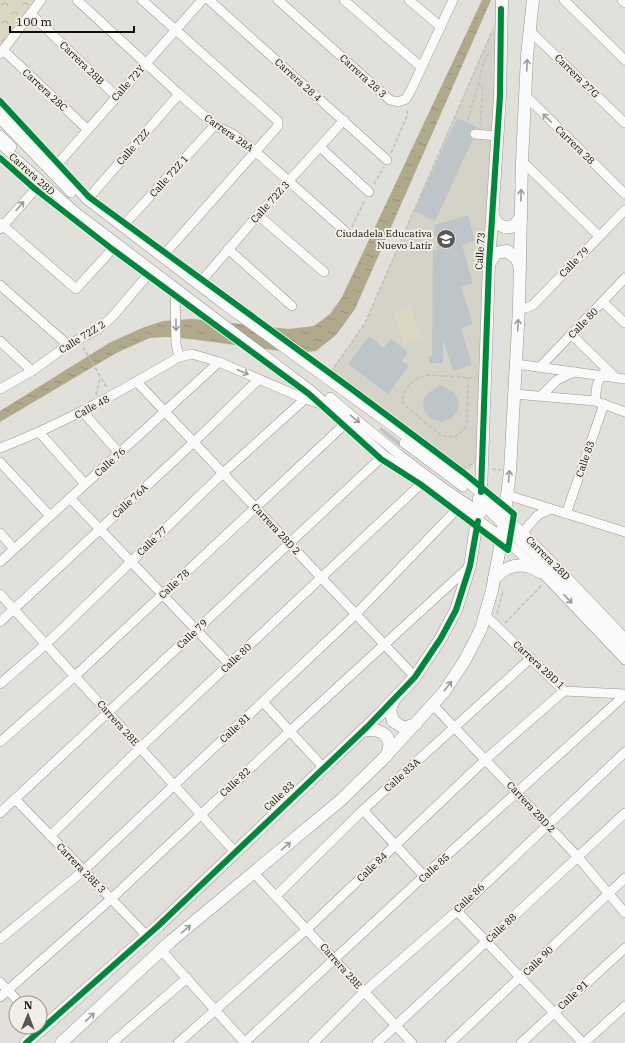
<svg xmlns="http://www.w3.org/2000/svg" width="625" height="1043" viewBox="0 0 625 1043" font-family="'IBM Plex Serif',serif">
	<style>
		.built { fill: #d5d2c7 }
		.grass { fill: #dcd6c3 }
		.forest { fill: url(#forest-crowns) }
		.water { fill: url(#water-ripples) }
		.building { fill: #bec5c8 }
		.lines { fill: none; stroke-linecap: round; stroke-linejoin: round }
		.minor-casing { stroke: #9a9895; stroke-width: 10 }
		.major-casing { stroke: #9a9895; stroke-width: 13 }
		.path { stroke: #c0c0be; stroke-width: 1.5; stroke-dasharray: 4 2; stroke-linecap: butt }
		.minor { stroke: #fafafa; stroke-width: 9 }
		.major { stroke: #fafafa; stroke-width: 12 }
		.cycleway-casing { stroke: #f1efe5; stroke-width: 8 }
		.cycleway { stroke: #00873e; stroke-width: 6 }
		.oneway { stroke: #9c9c9a }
		.labels { text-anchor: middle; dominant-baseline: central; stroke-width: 4; stroke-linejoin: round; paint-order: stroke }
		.street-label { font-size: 10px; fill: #0f0e0b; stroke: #f1efe5 }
		.poi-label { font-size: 10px; fill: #0f0e0b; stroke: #f1efe5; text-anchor: end }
	</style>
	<defs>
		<pattern id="forest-crowns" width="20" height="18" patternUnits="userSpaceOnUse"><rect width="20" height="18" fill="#dcd6c3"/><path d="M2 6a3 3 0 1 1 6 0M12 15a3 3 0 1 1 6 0" fill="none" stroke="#bcb6a6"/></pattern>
		<pattern id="water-ripples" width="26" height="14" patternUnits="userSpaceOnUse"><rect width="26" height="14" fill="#b1a98c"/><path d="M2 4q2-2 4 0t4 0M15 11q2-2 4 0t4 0" fill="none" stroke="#979077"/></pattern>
	</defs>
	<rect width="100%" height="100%" fill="#e1e0db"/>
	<polygon class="built" points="501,9 478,458 470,469 461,471 326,378 365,323"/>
	<polygon class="grass" points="410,306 422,338 404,344 393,312"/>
	<polygon class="forest" points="0,0 41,0 0,54"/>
	<polygon class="water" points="482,0 491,0 355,309 336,335 316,351 296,353 190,339 166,337 150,338 118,352 0,422 0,411 109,343 142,328 163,321 192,319 289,329 314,326 330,314 342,297"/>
	<g class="building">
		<polygon points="457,118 478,128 470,131 469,136 473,139 435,221 414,211"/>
		<polygon points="468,215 475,241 462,245 473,283 461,287 473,324 461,328 472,365 453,371 443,340 443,363 429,363 429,356 432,356 433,250 437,250 438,236 434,236 435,225"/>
		<polygon points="369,336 384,348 391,339 408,352 402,361 409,366 388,394 348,364"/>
		<polygon points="440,385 453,392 457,398 459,405 457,412 452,418 442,422 431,419 426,414 423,407 424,399 428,393"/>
		<polygon points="381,427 399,441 400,447 379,430"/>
	</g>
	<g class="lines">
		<g class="minor-casing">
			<g id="minor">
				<polyline points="77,0 179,94 215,125 234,135 255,151 346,232"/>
				<polyline points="142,0 278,121 278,126 162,257"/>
				<polyline points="209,0 387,160"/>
				<polyline points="278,0 390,100 398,102 406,99 411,90 453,0"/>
				<polyline points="344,0 421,67"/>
				<polyline points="409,0 441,27"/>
				<polyline points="564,0 625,60"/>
				<polyline points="622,0 625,3"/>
				<polyline points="31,14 116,96"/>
				<polyline points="529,30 625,123"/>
				<polyline points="3,50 87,129"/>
				<polyline points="0,54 41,0"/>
				<polyline points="526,96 625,194"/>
				<path d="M0 108 87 200 223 304 454 471C516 522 570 580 625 638"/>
				<polyline points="0,119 71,193"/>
				<polyline points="475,134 497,136"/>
				<polyline points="0,135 12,147"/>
				<polyline points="0,144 76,212 312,391 384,455 424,481 502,537 548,579 625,660"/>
				<polyline points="320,147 369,192"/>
				<polyline points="522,161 599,236"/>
				<polyline points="55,167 202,0"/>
				<polyline points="87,200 179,94"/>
				<polyline points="258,215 324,272"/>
				<polyline points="0,223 76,289 117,244"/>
				<polyline points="122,227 215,125"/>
				<polyline points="0,229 41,183"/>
				<polyline points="228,249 292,306"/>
				<polyline points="0,285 68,345"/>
				<polyline points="198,285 258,215 344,120"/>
				<polyline points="175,288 176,344 179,357"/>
				<polyline points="603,302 625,323"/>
				<polyline points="519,308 526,308 533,305 625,210"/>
				<polyline points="571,334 614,376"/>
				<polyline points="0,341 32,371"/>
				<polyline points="516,364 625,379"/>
				<polyline points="540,367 625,278"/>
				<polyline points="137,382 415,677"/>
				<polyline points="0,389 32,371 68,345 98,329 112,317 152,270"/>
				<polyline points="514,394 595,401 625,412"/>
				<polyline points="542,395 557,380 574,372"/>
				<path d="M330 397C378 438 428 480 482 513"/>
				<polyline points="595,401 597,385 602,374"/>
				<polyline points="83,412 119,453"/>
				<polyline points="40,433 85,484"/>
				<polyline points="404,443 463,487"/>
				<path d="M0 448C63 424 121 391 179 357L192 354 219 362 305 399 327 406"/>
				<polyline points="0,462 50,516"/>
				<polyline points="507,495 625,532"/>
				<polyline points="70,498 229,664"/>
				<polyline points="477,499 511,533 554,573 625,649"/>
				<polyline points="566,514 604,404"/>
				<polyline points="523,532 538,515 551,509"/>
				<polyline points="0,533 14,549"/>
				<polyline points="0,562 219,362"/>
				<polyline points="0,594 235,852"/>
				<polyline points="486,616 564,691 625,694"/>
				<polyline points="0,622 194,442 259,379"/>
				<polyline points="0,684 46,644 223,473 305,399"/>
				<polyline points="263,702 324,768"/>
				<polyline points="433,705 577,856 625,913"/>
				<polyline points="0,742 75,676 346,423"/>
				<polyline points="15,799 147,936"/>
				<polyline points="363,810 424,876"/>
				<polyline points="0,813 384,455"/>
				<polyline points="50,836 140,748 424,481"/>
				<polyline points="253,872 412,1043"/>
				<polyline points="276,896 363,810 531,658"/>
				<polyline points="457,911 583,1043"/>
				<polyline points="0,939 83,871 356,614 460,506"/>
				<polyline points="161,950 245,1043"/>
				<polyline points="0,982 20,1003"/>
				<polyline points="0,997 111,899 290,731 470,566"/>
				<polyline points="112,1043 187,978"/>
				<polyline points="178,1043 307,929 486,759 564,691"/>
				<polyline points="244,1043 424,876 625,695"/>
				<polyline points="313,1043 364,992 457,911 625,752"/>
				<polyline points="377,1043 625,813"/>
				<polyline points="450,1043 625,878"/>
				<polyline points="521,1043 625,948"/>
				<polyline points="584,1043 625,1006"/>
			</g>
		</g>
		<g class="major-casing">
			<g id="major">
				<path d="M493 213C494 224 504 230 514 226L521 217"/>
				<polyline points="489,264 496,253 507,251 517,259 520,268"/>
				<path d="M494 579C507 564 524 561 540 572"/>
				<polyline points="394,700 390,709 393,721 404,728 416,724"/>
				<path d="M362 731C379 727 397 736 386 756"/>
				<polyline points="26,1043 158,926 379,715 415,677 441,638 456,610 470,566 481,493 489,264 500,96 502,0"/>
				<polyline points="61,1043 171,941 341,800 384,758 444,692 465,660 481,629 492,590 502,537 510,471 519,308 522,161 527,56 533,0"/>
			</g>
		</g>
		<g class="path">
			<polyline points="478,85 484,61 490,51"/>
			<polyline points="468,120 478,85 483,86 480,125"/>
			<polyline points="391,153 407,116 408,108"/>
			<polyline points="374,184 384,167"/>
			<polyline points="352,227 365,200"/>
			<polyline points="83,347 107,388"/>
			<polyline points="331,372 365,323 491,34"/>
			<path d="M468 378 467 422 463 431 454 437 442 436 403 404C399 390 416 377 427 375L476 378"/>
			<polyline points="96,395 100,377"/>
			<polyline points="463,468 472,464"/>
			<polyline points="492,469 501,470"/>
			<polyline points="497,614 503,591"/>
			<polyline points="505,623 542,585"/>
		</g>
		<use href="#minor" class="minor"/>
		<use href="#major" class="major"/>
		<g class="cycleway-casing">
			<g id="cycleway">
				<polyline points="0,101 89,197 353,390 464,473 514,514 508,550 420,484 381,459 309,394 112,249 35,189 0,158"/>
				<polyline points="481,492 489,264 500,96 501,9"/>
				<polyline points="26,1043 158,926 367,727 415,677 441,638 456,610 470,566 478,521"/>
			</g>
		</g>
		<use href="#cycleway" class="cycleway"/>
	</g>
	<defs><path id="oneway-shaft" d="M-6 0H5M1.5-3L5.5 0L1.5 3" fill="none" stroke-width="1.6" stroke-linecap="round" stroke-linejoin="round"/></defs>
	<g class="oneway">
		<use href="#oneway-shaft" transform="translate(527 65) rotate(-87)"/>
		<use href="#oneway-shaft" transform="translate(547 118) rotate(-136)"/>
		<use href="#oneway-shaft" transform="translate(521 195) rotate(-88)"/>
		<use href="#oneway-shaft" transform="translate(20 206) rotate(-49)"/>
		<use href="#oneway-shaft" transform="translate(176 325) rotate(90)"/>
		<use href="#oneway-shaft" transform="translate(518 325) rotate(-87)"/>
		<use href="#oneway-shaft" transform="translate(243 372) rotate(23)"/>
		<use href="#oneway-shaft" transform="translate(355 419) rotate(39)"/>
		<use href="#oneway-shaft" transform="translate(509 476) rotate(-84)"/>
		<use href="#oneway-shaft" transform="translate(568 599) rotate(47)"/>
		<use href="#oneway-shaft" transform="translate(448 686) rotate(-53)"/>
		<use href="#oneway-shaft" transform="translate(286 846) rotate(-40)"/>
		<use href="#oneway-shaft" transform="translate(186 929) rotate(-40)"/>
		<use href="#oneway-shaft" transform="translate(90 1017) rotate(-43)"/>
	</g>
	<defs>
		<g id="university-disc" transform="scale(1)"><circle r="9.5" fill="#585854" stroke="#f1efe5"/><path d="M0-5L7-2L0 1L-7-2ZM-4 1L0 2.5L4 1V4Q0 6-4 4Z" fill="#fff"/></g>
	</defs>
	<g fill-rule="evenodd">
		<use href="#university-disc" x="446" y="239"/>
	</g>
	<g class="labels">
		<g class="street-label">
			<text transform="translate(82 63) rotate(44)">Carrera 28B</text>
			<text transform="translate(363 76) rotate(42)">Carrera 28 3</text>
			<text transform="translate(577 76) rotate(44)">Carrera 27G</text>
			<text transform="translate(298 80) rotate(42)">Carrera 28 4</text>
			<text transform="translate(128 83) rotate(-48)">Calle 72Y</text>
			<text transform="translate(45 90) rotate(43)">Carrera 28C</text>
			<text transform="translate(229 133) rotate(35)">Carrera 28A</text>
			<text transform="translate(575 145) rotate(44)">Carrera 28</text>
			<text transform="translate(133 147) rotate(-49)">Calle 72Z</text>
			<text transform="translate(32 174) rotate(42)">Carrera 28D</text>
			<text transform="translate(169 176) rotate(-48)">Calle 72Z 1</text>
			<text transform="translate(270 202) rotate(-48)">Calle 72Z 3</text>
			<text transform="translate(480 251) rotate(-86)">Calle 73</text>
			<text transform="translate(574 262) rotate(-46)">Calle 79</text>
			<text transform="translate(583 323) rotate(-46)">Calle 80</text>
			<text transform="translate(82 337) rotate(-32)">Calle 72Z 2</text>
			<text transform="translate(92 407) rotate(-28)">Calle 48</text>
			<text transform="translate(585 459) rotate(-71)">Calle 83</text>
			<text transform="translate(110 462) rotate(-42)">Calle 76</text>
			<text transform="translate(130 501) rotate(-43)">Calle 76A</text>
			<text transform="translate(276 529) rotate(47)">Carrera 28D 2</text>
			<text transform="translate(152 541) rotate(-44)">Calle 77</text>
			<text transform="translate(548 558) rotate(45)">Carrera 28D</text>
			<text transform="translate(174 584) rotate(-43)">Calle 78</text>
			<text transform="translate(192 634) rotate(-43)">Calle 79</text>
			<text transform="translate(236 658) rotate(-43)">Calle 80</text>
			<text transform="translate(539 665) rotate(43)">Carrera 28D 1</text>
			<text transform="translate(118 723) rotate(48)">Carrera 28E</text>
			<text transform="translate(235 728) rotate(-43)">Calle 81</text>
			<text transform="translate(402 775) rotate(-42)">Calle 83A</text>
			<text transform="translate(235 782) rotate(-43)">Calle 82</text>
			<text transform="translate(279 796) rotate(-43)">Calle 83</text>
			<text transform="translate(531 807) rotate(47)">Carrera 28D 2</text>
			<text transform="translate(372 867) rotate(-44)">Calle 84</text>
			<text transform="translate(81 868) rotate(46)">Carrera 28E 3</text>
			<text transform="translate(434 868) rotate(-42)">Calle 85</text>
			<text transform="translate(469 898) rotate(-43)">Calle 86</text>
			<text transform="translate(501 928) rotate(-43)">Calle 88</text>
			<text transform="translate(538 961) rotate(-44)">Calle 90</text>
			<text transform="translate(341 966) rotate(48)">Carrera 28E</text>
			<text transform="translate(573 995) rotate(-43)">Calle 91</text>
		</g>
		<g class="poi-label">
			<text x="432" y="233">Ciudadela Educativa<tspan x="432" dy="12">Nuevo Latir</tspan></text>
		</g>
	</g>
	<g transform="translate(28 1015) rotate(1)"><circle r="19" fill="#f1efe5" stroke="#97958e"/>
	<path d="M0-3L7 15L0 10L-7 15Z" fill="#585854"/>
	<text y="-6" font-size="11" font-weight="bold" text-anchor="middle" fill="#0f0e0b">N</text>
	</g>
	<path d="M10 26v6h124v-6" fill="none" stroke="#0f0e0b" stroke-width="2"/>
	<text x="16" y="26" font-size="12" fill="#0f0e0b" stroke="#f1efe5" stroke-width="3" paint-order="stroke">100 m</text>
</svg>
